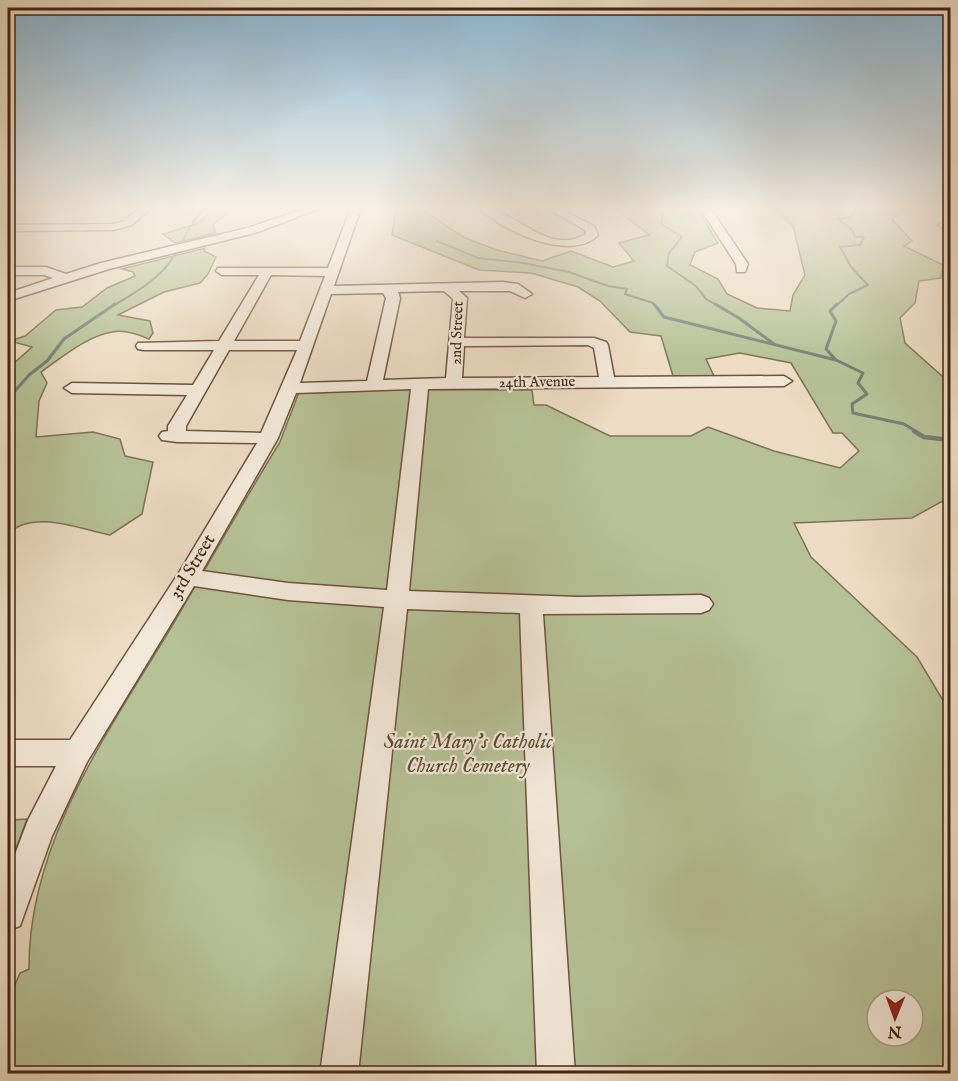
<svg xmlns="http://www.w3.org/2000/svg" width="958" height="1081" viewBox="0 0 958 1081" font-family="'IM FELL English',serif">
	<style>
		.green { fill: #b6c296; stroke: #7e7354; stroke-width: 1.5; fill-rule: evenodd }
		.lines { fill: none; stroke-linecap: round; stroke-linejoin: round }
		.stream-far2 { stroke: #787f77; stroke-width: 2 }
		.stream-far1 { stroke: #787f77; stroke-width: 3 }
		.stream { stroke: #787f77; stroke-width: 4.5 }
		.minor-casing { stroke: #6f523f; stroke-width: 3 }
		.minor { fill: #f3e9d9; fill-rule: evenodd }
		.labels { text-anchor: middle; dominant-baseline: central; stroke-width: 4.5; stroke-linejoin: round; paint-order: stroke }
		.far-street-label { font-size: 15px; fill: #452413; stroke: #f3e9d9 }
		.street-label { font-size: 18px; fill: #452413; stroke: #f3e9d9 }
		.near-park-label { font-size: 21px; font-style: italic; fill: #614c34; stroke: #f3e9d9 }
	</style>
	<rect width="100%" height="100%" fill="#edddc4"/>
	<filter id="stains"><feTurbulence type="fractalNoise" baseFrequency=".00333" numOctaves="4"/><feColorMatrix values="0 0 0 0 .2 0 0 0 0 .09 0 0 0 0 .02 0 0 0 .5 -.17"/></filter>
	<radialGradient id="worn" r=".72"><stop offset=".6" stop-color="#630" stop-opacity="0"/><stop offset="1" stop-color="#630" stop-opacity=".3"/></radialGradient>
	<g class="green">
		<polygon points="216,208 233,208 213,225 216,233 175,243 163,234 196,224"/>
		<path d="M396 208H419L465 238 497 250 542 261 571 251 613 267 634 261 619 243 649 235 621 213 607 208H697L718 243 695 252 690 265 718 279 727 294 757 308 790 311 793 295 805 275 793 226 776 208H918L901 212 892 219 912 241 904 246 943 265 941 278 919 281 915 303 900 318 905 343 950 383V497L912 518 794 523 811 557 917 657 950 712V1073H8V1001L20 973 29 969C28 842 109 731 172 626 208 565 243 502 280 442L299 392 326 389 532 390 534 405H546L610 436H691L708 427 774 451 840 468 859 451 842 433H833L791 363 740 353 706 359 714 376H673L661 336 630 332 600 301 578 287 531 273 479 270 392 235ZM877 1000H913V1036H877Z"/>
		<path d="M205 248 204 251 216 257 208 274 200 283 164 292 118 315 150 321 153 333 149 339C138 334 125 329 112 332 87 336 61 358 41 372L47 383 39 401 36 437 93 432 120 439 125 456 153 462 142 514 110 535C79 529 33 509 8 534V365L13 364 32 347 10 341 25 336 56 310 82 307 107 288 135 276 133 272 122 269Z"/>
		<polygon points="27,819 8,870 8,826 11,820"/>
	</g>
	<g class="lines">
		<g class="stream-far2">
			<polyline points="657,208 663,215 661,224 682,237 669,253 667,266 696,286 706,299 718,306"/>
			<polyline points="838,219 852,217 856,208"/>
			<polyline points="437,241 478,258 523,263 569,272 608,286 627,289 625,294 653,303 655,306"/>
			<path d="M113 306C132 294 155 282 169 263 183 245 188 224 205 208"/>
			<polyline points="836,306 849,294 868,285 851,267 840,247 860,245 864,237 855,237 852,230 838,219 843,208"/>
		</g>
		<g class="stream-far1">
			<polyline points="654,304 664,317 836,360"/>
			<polyline points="715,304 739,318 774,344"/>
			<polyline points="837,304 830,311 836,321 826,349 836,360 863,373 858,383 867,394 852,404 853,413 904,424 917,432"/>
			<polyline points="8,399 29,375 47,361 64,339 115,304"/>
		</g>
		<polyline class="stream" points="914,431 924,437 950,440"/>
		<g class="minor-casing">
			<g id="minor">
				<polygon points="140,208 151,208 132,225 114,230 8,231 8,225 114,224 124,221"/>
				<polygon points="307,208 321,208 255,233 109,269 8,301 8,293 53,278 44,275 8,275 8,267 46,267 66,274 101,263 247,228"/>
				<path d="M351 208H361L334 286 503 282 518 284 532 294 525 298 510 291H459L467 298 464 338H594L606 342 608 345 614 377 784 376 792 381 784 386 428 389 409 591 578 597 701 595 709 598 713 604 709 610 701 613 543 614 575 1074H537L520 613 407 609 358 1074H320L384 607 288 600 194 586 87 762 52 836 20 926 8 930V873L28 820 56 766H8V740H70L180 571 257 443 177 442 162 440 159 436 162 432 168 431V426L187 395 72 393 64 388 72 383 193 385 214 350H143L138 349 136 346 138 343 219 341 259 275H222L216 271 218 268H328ZM271 275 325 276 300 341H234ZM444 291 453 299 446 378 383 380 400 298 398 292ZM383 293 386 298 367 381 300 383 331 294ZM588 345 594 348 599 377 462 378 464 346ZM229 350H297L261 433 186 431V426ZM411 389 387 590 288 583 202 571 278 438 296 393Z"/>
				<path d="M479 208C513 205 545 258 586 234L585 230 546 208H558L594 226 598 235C571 263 502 231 479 208Z"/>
				<polygon points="700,208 710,208 748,264 745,272 737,272 736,264"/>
				<polygon points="950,218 950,233 938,225"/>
			</g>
		</g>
		<use href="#minor" class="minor"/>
	</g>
	<linearGradient id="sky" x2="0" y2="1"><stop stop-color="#89b7d5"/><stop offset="0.58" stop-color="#f7f0e4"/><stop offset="1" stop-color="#f7f0e4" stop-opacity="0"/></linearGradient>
	<rect width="958" height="359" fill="url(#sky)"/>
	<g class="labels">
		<g class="far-street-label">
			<text transform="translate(457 333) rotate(-88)">2nd Street</text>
			<text transform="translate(537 382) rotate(-1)">24th Avenue</text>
		</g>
		<g class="street-label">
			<text transform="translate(193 567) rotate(-59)">3rd Street</text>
		</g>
		<g class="near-park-label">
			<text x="468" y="742">Saint Mary's Catholic<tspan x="468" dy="24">Church Cemetery</tspan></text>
		</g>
	</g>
	<rect width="958" height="1081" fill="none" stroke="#edddc4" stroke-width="30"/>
	<rect x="9" y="9" width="940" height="1063" fill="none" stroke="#452413" stroke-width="3"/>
	<rect x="15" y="15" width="928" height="1051" fill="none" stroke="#452413" stroke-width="1.5"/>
	<g transform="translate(895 1018) rotate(181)"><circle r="28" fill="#f3e9d9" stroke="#ad9a8a" stroke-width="1.5"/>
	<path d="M0-4.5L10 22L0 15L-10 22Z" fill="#8f2418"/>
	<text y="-9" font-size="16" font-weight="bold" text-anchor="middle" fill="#452413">N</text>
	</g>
	<rect width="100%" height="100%" filter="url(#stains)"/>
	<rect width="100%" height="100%" fill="url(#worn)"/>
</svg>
